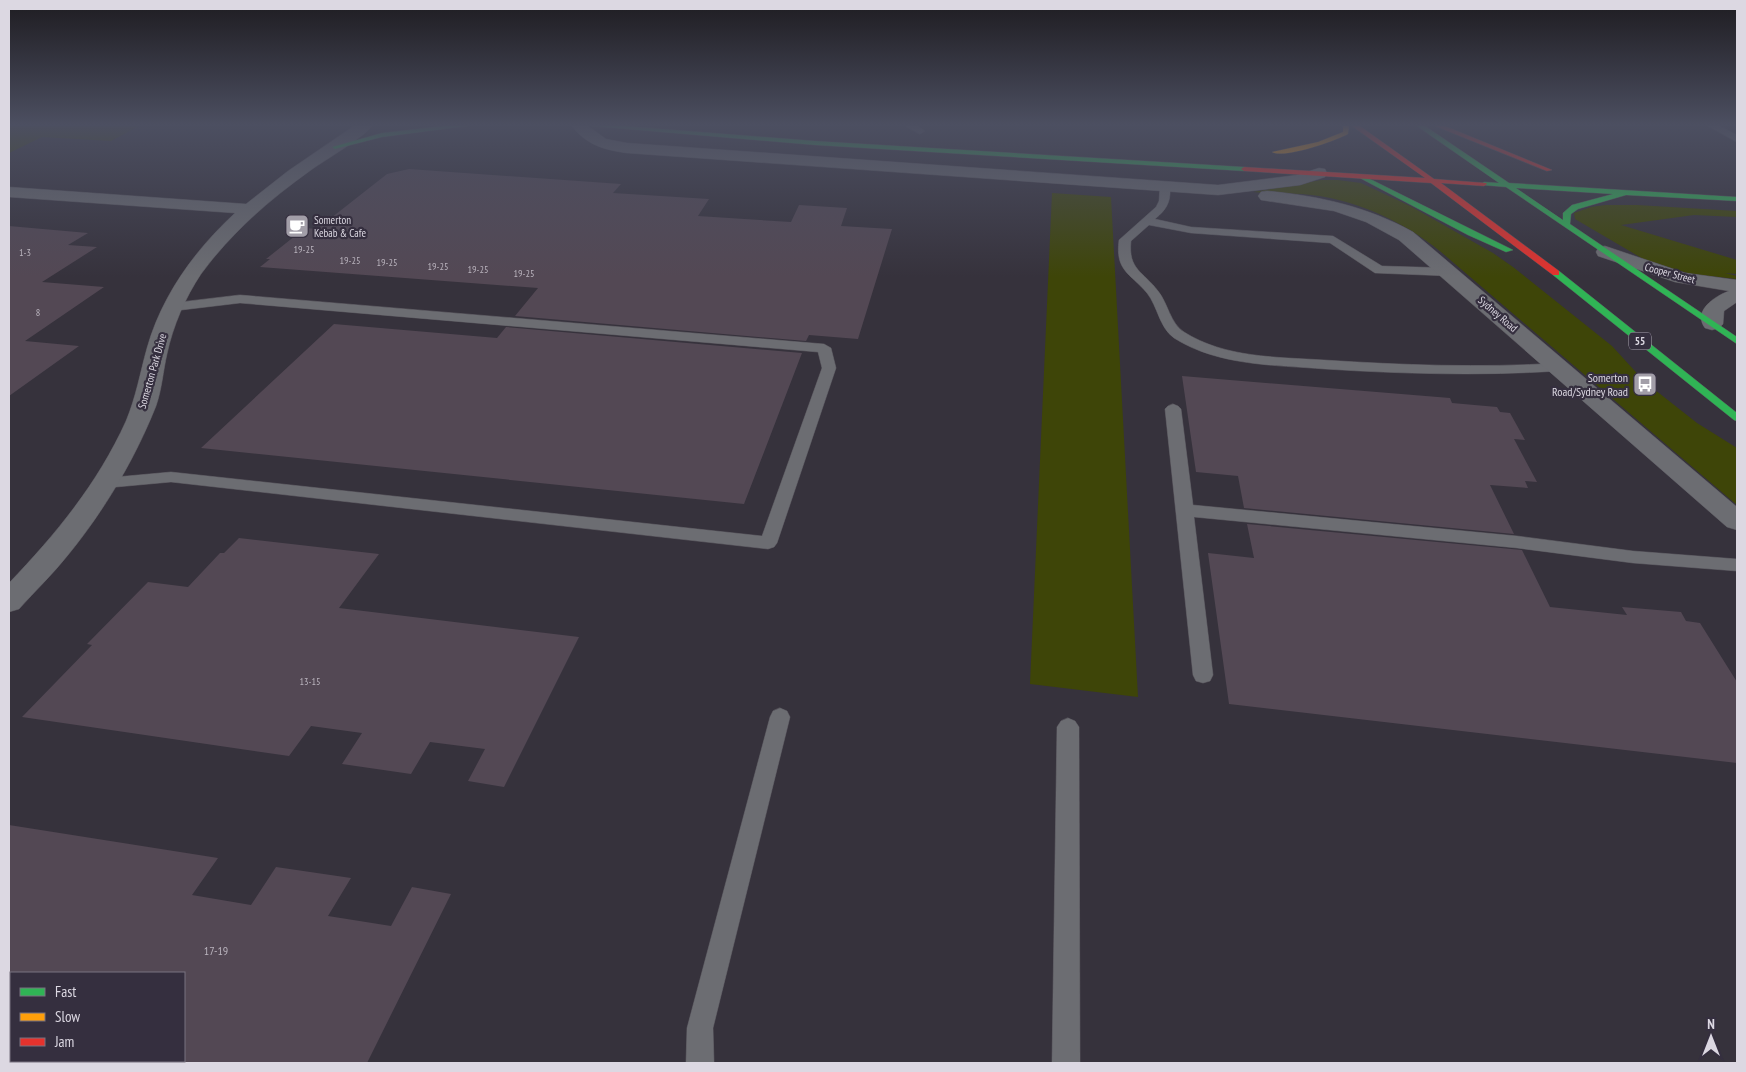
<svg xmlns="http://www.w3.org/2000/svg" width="1746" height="1072" viewBox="0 0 1746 1072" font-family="'PT Sans Narrow',sans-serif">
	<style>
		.green { fill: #3e4508 }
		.building { fill: #534854 }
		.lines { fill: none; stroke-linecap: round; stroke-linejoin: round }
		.lane-casing { stroke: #545159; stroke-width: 1 }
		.street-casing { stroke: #545159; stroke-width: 1 }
		.fast-casing { stroke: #545159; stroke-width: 1 }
		.slow-casing { stroke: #545159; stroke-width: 1 }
		.jam-casing { stroke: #545159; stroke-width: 1 }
		.lane { fill: #6c6d72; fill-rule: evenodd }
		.street { fill: #6c6d72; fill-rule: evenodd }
		.fast { fill: #30b455; fill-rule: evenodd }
		.slow { fill: #ff9f0a; fill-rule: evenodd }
		.jam { fill: #e5322d; fill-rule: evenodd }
		.labels { text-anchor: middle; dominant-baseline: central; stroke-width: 4.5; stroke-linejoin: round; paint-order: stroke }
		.number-label { font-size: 10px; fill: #bab4be }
		.far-poi-label { font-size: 11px; fill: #dcd8e2; stroke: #352f3f; text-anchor: start }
		.far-street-label { font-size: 11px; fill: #dcd8e2; stroke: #352f3f }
		.shield { fill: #352f3f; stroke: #aaa5b1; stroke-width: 1 }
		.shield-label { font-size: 11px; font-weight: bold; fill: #dcd8e2 }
		.poi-label { font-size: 12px; fill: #dcd8e2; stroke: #352f3f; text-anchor: end }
		.near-number-label { font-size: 12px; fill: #bab4be }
	</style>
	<rect width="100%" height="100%" fill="#36323c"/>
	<g class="green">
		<polygon points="9,126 139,126 111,141 42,137 9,153"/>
		<path d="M1321 180H1338L1361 183 1410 206 1493 253 1513 267 1612 346 1645 382 1697 423 1737 448V505L1441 252C1402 220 1353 198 1302 194 1286 193 1269 194 1253 192Z"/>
		<polygon points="1052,193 1111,197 1138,697 1030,684"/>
		<polygon points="1605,205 1637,205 1737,211 1737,217 1694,215 1621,225 1737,260 1737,274 1725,273 1737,276 1737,279 1691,274 1645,260 1575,219 1574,213 1591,207"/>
	</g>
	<g class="building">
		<polygon points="409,169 621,184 613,193 709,199 698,216 791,222 799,205 847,208 841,226 892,229 858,339 809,335 806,341 515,316 538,288 260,267 270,259 266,259 305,228 317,229 387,174"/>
		<polygon points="9,226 88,233 68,245 97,247 42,282 104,287 25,341 79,346 9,396"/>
		<polygon points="334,324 497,338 506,327 802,353 744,504 201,448"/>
		<polygon points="1182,376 1450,398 1452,403 1497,407 1500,412 1510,413 1525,440 1514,439 1537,482 1525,481 1528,488 1490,485 1514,534 1244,508 1238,476 1196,472"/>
		<polygon points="1247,524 1522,550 1550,607 1627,615 1622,607 1681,612 1686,621 1700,623 1737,682 1737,763 1229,704 1208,553 1254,558"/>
		<polygon points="239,538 379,554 339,608 579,637 504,787 468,781 485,749 430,742 411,774 342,764 362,733 311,726 289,756 22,717 92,645 87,644 148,582 188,587 220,553 224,553"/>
		<polygon points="9,825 218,858 192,895 251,905 276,867 351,878 328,916 391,926 412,887 451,894 367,1063 184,1063 184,973 9,973"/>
	</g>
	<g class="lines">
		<g class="lane-casing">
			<g id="lane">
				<polygon points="905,126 918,126 925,131 920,134"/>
				<polygon points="1708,126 1720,126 1737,135 1737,142"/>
				<path d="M1165 183 1170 186C1171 202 1167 209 1155 219L1191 227 1333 236 1382 266 1450 268 1456 272 1450 276 1375 273 1330 243 1191 233 1149 225 1131 241C1128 270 1143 271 1158 291 1168 303 1170 323 1184 332 1225 358 1277 357 1324 360 1402 365 1480 368 1559 363L1564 364 1566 367 1564 370 1559 371C1481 376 1403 374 1325 369 1275 365 1218 366 1174 338 1159 327 1158 307 1147 293 1130 273 1115 271 1119 240L1156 207 1159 201 1160 186Z"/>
				<polygon points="240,295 824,344 831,348 836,368 777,543 774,547 768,549 171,482 105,488 99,487 97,483 99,479 105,478 171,472 762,536 822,368 818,352 240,303 173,311 166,307 173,303"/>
				<polygon points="1173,404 1178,406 1181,409 1193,505 1517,536 1633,551 1737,559 1737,571 1633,563 1517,548 1194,517 1213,675 1210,681 1203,683 1196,681 1193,675 1165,409 1168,406"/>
				<polygon points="780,708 787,711 790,717 713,1028 714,1063 686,1063 687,1028 770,717 773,711"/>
				<polygon points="1068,718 1075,721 1079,727 1080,1063 1052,1063 1057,727 1061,721"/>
			</g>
		</g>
		<g class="street-casing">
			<g id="street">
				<path d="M354 126H372C363 138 325 160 311 170 269 200 231 233 201 274 185 298 173 326 167 354 163 371 162 389 156 406 135 459 104 511 68 555 53 574 35 591 19 609L9 612V583C56 534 98 483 126 421 136 397 140 373 147 348 162 295 195 250 235 213L9 197V187L246 204 288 171Z"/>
				<path d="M572 126H588L606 139 627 143 1218 185 1297 175 1319 168 1325 169 1327 173 1325 177 1300 185 1218 195 627 153C605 150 586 145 572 126Z"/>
				<path d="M1267 191C1319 196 1366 206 1413 232L1737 507V530L1727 527 1399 240 1366 222 1334 211 1261 200 1258 196 1261 192Z"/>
				<path d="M1605 246 1685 273 1737 280V302L1724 311 1723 324 1719 328 1712 330 1705 328C1692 311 1715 296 1729 291L1675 282 1598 256 1596 252 1598 248Z"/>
			</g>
		</g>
		<g class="fast-casing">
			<g id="fast">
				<polygon points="443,126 467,126 382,137 335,149 332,147 382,133"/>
				<polygon points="591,126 625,126 815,141 1244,167 1247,169 1244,171 815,145"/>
				<path d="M1417 126H1425L1509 183 1737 197V201L1626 195 1578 209 1571 214 1570 224 1737 337V344L1506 187 1482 185 1481 184 1484 182 1499 183ZM1516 188 1613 194 1572 205 1563 213V220Z"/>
				<polygon points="1358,175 1362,175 1513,250 1506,252 1468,235 1358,177"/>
				<polygon points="1553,271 1559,271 1737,413 1737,421 1734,420 1553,275"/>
			</g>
		</g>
		<g class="slow-casing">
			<path id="slow" d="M1343 126H1349L1348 134C1335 141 1284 159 1272 152L1318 142 1343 132Z"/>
		</g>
		<g class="jam-casing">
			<g id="jam">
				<polygon points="1352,126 1360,126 1434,179 1486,183 1487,184 1484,186 1441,183 1559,271 1559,275 1553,275 1431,183 1244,171 1241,169 1244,167 1425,178"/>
				<polygon points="1435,126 1445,126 1552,170 1547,171"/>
			</g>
		</g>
		<use href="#lane" class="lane"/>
		<use href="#street" class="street"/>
		<use href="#fast" class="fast"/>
		<use href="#slow" class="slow"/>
		<use href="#jam" class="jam"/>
	</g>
	<linearGradient id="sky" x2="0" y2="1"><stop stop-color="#1e1c21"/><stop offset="0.45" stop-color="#4c4f61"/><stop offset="1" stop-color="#4c4f61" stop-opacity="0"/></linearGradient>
	<rect width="1746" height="277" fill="url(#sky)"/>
	<defs>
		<g id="cafe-square" transform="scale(1.25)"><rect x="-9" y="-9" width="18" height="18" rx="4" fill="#a29ea8" stroke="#352f3f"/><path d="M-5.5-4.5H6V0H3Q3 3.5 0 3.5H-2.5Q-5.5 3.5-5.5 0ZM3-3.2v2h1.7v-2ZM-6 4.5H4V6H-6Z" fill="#fff"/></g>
		<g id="bus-square" transform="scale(1.25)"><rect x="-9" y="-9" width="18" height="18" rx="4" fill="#a29ea8" stroke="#352f3f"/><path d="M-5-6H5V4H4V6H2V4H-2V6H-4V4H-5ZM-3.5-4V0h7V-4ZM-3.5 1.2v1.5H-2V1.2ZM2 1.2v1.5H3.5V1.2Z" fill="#fff"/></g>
	</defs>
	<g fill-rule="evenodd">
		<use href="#cafe-square" x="297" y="226"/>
		<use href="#bus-square" x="1645" y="384"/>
	</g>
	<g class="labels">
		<g class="number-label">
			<text x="304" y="249">19-25</text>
			<text x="25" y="252">1-3</text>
			<text x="350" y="260">19-25</text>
			<text x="387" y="262">19-25</text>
			<text x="438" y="266">19-25</text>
			<text x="478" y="269">19-25</text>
			<text x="524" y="273">19-25</text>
			<text x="38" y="312">8</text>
			<text x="310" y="681">13-15</text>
		</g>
		<g class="far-poi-label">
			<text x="314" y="220">Somerton<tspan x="314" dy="13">Kebab &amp; Cafe</tspan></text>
		</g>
		<g class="far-street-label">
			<text transform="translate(1670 273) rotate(15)">Cooper Street</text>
			<text transform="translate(1498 314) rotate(41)">Sydney Road</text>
			<text transform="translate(152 371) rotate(-74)">Somerton Park Drive</text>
		</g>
		<rect class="shield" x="1629" y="332.5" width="22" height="17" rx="4"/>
		<g class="shield-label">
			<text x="1640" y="341">55</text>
		</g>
		<g class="poi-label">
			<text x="1628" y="377">Somerton<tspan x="1628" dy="14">Road/Sydney Road</tspan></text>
		</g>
		<g class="near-number-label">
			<text x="216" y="950">17-19</text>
		</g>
	</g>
	<rect width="1746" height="1072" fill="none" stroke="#dcd8e2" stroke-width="20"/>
	<rect x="10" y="972" width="175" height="90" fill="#352f3f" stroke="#787380"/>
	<rect x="20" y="988" width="25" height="8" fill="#30b455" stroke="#787380"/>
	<text x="55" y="997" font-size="15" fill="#dcd8e2">Fast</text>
	<rect x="20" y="1013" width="25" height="8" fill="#ff9f0a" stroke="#787380"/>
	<text x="55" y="1022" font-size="15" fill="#dcd8e2">Slow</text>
	<rect x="20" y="1038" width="25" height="8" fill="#e5322d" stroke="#787380"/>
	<text x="55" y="1047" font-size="15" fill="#dcd8e2">Jam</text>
	<g transform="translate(1711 1037)" stroke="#352f3f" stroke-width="4" paint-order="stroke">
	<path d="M0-4L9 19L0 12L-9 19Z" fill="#dcd8e2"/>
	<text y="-8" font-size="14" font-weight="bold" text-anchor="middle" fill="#dcd8e2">N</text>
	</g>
</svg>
